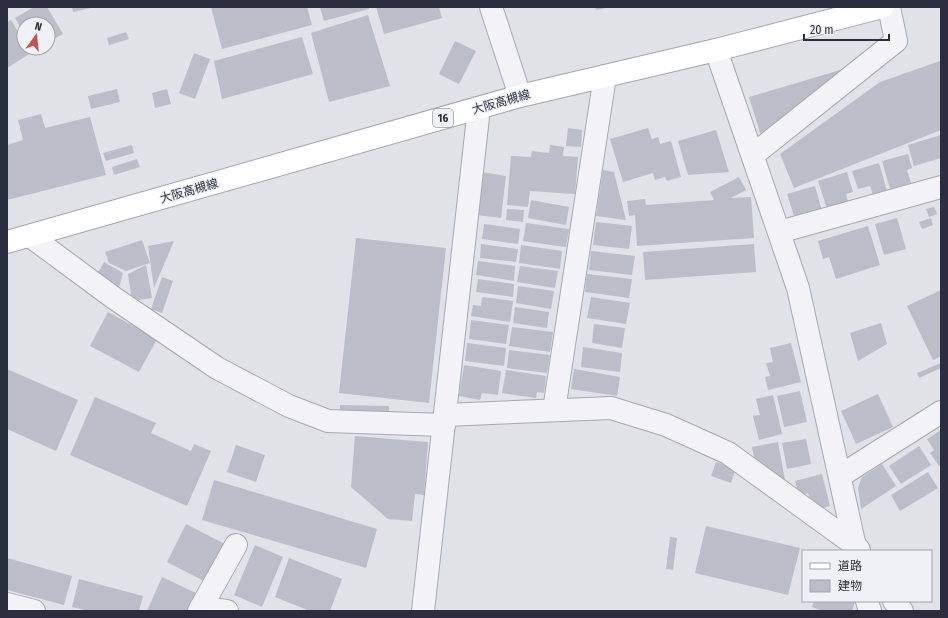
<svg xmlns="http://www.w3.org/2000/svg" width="948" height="618" viewBox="0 0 948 618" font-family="'Fira Sans Condensed','Noto Sans JP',sans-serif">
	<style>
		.building { fill: #bbbdc8 }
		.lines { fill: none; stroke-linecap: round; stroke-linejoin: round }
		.minor-casing { stroke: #a6a8b2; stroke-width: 24 }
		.major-casing { stroke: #a1a5b3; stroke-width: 24 }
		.minor { stroke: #f3f3f7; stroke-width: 22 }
		.major { stroke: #fff; stroke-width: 22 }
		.labels { text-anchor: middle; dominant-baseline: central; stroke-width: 3; stroke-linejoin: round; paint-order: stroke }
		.shield { fill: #f0f1f6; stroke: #656875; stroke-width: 1 }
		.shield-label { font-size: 11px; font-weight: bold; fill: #2a2e3e }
		.street-label { font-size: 12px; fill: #2a2e3e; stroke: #f0f1f6 }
	</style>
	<rect width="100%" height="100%" fill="#e0e2e8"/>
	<g class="building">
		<polygon points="34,7 47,7 63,34 48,42 48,24 24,24 24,33 15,18"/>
		<polygon points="72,7 91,7 91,8 73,12"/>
		<polygon points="211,7 307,7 312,25 222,49"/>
		<polygon points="320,7 369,7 369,9 324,21"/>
		<polygon points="376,7 439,7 442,18 384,34"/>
		<polygon points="595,7 606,7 606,8 596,10"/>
		<polygon points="368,15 390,86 329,102 311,33"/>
		<polygon points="11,20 24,42 24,48 28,48 31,53 7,68 7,22"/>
		<polygon points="126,32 129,39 109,45 107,38"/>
		<polygon points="302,37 313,74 222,99 214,61"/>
		<polygon points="455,41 476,51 459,84 439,74"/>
		<polygon points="194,53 210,59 195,99 179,93"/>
		<polygon points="940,61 941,130 794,188 780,154 880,82"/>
		<polygon points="840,70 842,78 761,136 749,97"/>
		<polygon points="117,89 120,102 91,109 88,96"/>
		<polygon points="167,89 171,104 155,108 152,93"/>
		<polygon points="41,114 45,128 90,117 106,175 7,200 7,145 23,140 18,120"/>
		<polygon points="568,128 582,130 581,147 566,146"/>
		<polygon points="648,128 652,139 658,137 660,144 671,141 681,177 667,181 665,177 655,180 653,173 623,182 610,139"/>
		<polygon points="716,130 729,172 688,175 678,141"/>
		<polygon points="941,135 941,158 914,166 908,145"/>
		<polygon points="132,145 134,153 106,161 103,153"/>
		<polygon points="550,145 564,147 563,156 578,157 575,194 530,191 528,207 507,205 511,156 531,157 532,151 549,153"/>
		<polygon points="908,154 912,168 907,170 911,183 890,189 882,161"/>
		<polygon points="137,159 140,167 114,175 112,167"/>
		<polygon points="879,163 887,191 873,195 870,186 858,189 852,171"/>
		<polygon points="603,170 614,172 626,220 596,216"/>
		<polygon points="482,172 506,176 501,218 477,215"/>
		<polygon points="847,172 853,192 846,194 848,202 827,209 818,181"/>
		<polygon points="739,177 746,190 731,198 751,197 754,238 637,246 635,215 629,216 627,201 645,199 646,205 714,200 710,192"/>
		<polygon points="815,186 822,211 795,219 787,194"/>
		<polygon points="531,200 569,207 566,225 528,218"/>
		<polygon points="934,207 937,214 929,217 926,209"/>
		<polygon points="507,209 524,210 523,222 506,220"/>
		<polygon points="897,218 906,249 884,255 875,224"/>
		<polygon points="931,218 933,225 922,229 919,222"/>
		<polygon points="596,222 632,226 629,249 593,245"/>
		<polygon points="526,223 569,229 566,247 523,241"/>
		<polygon points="484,224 520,229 518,244 482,239"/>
		<polygon points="868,226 880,265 836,279 829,257 823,259 818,241"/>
		<polygon points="356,238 446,248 429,403 339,393"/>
		<polygon points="142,240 150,263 126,271 109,263 105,252"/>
		<polygon points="174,241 154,288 148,246"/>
		<polygon points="481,244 518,249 516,262 480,258"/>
		<polygon points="754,244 756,272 645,280 643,252"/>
		<polygon points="521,245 562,251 560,269 519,263"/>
		<polygon points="591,251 635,256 632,275 589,270"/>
		<polygon points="478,261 515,266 514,281 476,275"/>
		<polygon points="104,262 123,273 118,291 95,278"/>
		<polygon points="146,265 152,298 132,301 128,274"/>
		<polygon points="520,266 558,271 555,288 517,282"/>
		<polygon points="587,274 632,279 629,298 585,292"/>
		<polygon points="162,277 173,281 162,313 151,309"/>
		<polygon points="478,279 514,284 513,297 476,292"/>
		<polygon points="518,286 554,291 551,309 516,303"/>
		<polygon points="941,290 941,356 933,360 907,306"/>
		<polygon points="482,297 513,301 510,322 471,316 473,305 481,306"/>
		<polygon points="591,297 630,303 626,324 587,318"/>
		<polygon points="515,307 549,312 547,328 513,323"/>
		<polygon points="108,312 157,339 139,372 90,346"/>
		<polygon points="471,320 509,325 506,344 469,339"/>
		<polygon points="881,323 887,344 858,361 850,333"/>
		<polygon points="594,324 625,328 622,348 592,343"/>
		<polygon points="512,327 553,332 550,352 509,346"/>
		<polygon points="467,343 506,348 504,366 465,361"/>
		<polygon points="791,343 801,382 768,390 765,377 770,376 766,363 773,362 770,348"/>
		<polygon points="583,347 622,353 620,372 581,367"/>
		<polygon points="509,350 550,355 547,373 507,368"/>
		<polygon points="941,363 941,368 919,378 917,373"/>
		<polygon points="464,365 501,371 498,395 482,393 480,400 459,396"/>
		<polygon points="7,369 78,400 56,451 7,429"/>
		<polygon points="574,369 620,377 617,396 571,389"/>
		<polygon points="506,370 546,376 544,393 537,392 536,398 502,393"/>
		<polygon points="800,391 807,422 784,427 777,396"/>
		<polygon points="878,394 893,427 856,444 841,411"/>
		<polygon points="773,395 782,434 759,440 753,416 760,415 756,399"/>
		<polygon points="95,397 156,423 151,433 191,451 194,444 211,451 187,506 70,455"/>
		<polygon points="340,405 389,406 389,415 340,414"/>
		<polygon points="941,430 941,465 939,466 930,453 934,450 927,439"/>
		<polygon points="355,436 428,442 424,495 415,494 412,521 388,519 351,487"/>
		<polygon points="806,439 811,464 787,469 782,443"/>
		<polygon points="778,442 785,480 775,482 769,478 766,465 756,467 752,447"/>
		<polygon points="236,445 265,455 256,482 227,472"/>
		<polygon points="919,446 931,465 901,484 889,466"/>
		<polygon points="716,462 736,468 731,483 711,476"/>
		<polygon points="882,464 896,486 861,509 858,488 862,477"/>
		<polygon points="928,472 938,488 900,511 891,495"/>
		<polygon points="822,474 830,506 816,510 812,505 808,493 799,496 795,481"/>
		<polygon points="214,480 377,529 366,568 202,520"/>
		<polygon points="186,524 225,544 206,582 167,562"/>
		<polygon points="706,526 800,548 788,595 695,573"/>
		<polygon points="670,537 677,538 673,570 666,569"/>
		<polygon points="255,545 283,557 262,607 234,595"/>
		<polygon points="7,558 72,576 64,605 7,590"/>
		<polygon points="289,558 342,579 330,611 310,611 275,597"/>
		<polygon points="162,577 196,593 188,611 147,611"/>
		<polygon points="79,579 143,596 139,611 89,611 72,607"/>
		<polygon points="814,601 850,601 855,602 852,611 823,611 812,607"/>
	</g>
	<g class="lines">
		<g class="minor-casing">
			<g id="minor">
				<polyline points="491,7 520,96"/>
				<polyline points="716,50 798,288 856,551"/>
				<polyline points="753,155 896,41 889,7"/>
				<polyline points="779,232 941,187"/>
				<polyline points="30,236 114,298 217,368 289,406 328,421 444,425"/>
				<polyline points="554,410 605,76"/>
				<polyline points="445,415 611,408 666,425 728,453 855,545 859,550"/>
				<polyline points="840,476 941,412"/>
				<polyline points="867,601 870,611"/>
				<polyline points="894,601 902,611"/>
				<polyline points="7,604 34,611"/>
				<polyline points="202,607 227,611"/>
				<polyline points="199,611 236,545"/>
				<polyline points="423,611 479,108"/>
			</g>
		</g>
		<g class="major-casing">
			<polyline id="major" points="7,242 520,96 716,50 882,7"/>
		</g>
		<use href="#minor" class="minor"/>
		<use href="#major" class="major"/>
	</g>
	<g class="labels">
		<rect class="shield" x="433" y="109" width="20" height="18" rx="3"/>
		<g class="shield-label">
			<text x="443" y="118">16</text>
		</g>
		<g class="street-label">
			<text transform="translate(501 102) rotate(-16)">大阪高槻線</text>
			<text transform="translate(189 191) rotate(-16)">大阪高槻線</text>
		</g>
	</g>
	<rect width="948" height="618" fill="none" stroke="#2a2e3e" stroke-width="16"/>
	<rect x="802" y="550" width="130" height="52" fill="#f0f1f6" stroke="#a1a3ac"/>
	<rect x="810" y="563" width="20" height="6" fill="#ffffff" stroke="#a1a3ac"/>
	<text x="838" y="570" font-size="12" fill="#2a2e3e">道路</text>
	<rect x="810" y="580" width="20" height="12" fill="#bbbdc8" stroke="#a1a3ac"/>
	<text x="838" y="590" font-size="12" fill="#2a2e3e">建物</text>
	<g transform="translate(36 36) rotate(15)"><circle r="19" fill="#f0f1f6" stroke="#a1a3ac"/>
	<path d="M0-3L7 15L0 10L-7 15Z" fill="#c4524e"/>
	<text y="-6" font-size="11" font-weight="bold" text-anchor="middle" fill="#2a2e3e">N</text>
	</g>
	<path d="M804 34v6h85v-6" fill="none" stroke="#2a2e3e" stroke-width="2"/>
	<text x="810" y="34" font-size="12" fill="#2a2e3e" stroke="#f0f1f6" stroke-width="3" paint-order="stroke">20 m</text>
</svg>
